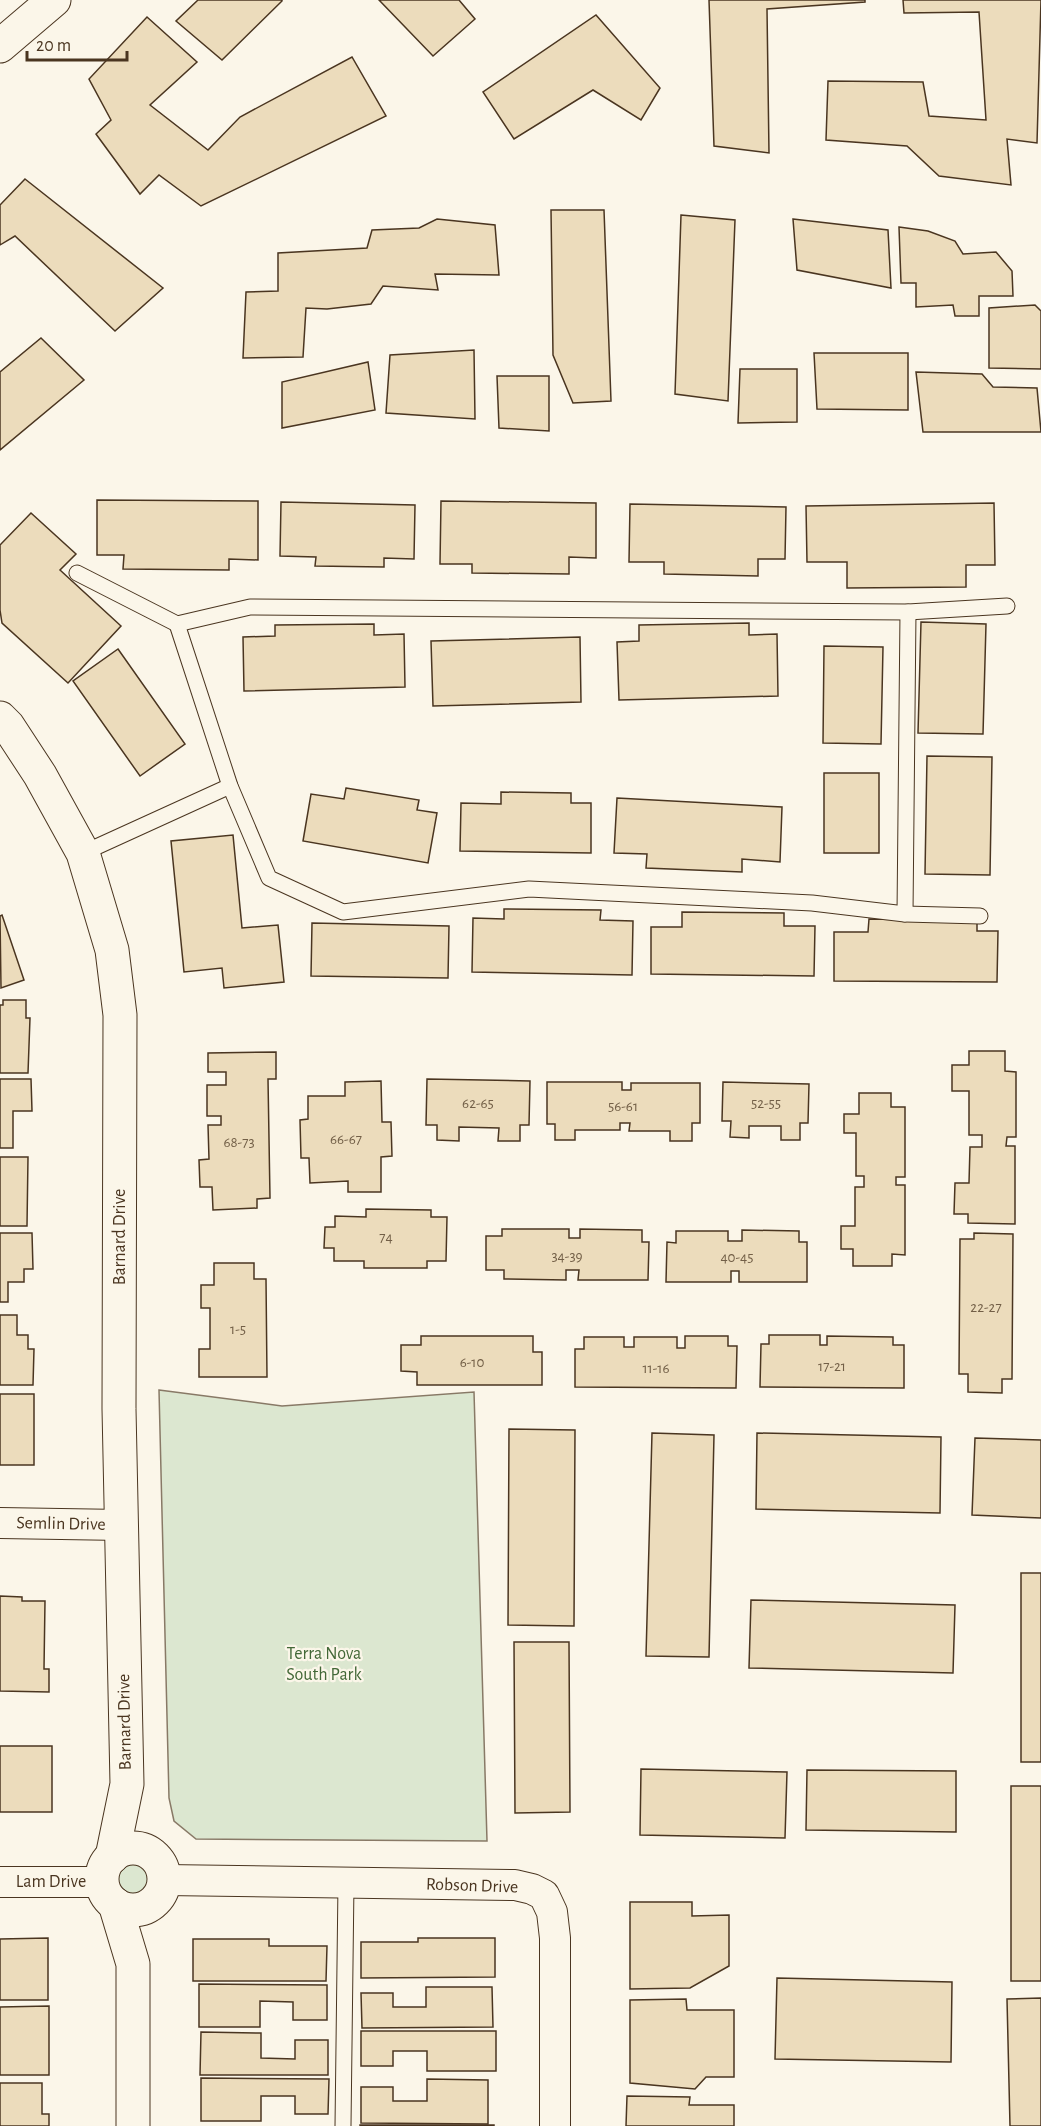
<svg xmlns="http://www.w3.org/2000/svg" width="1041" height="2126" viewBox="0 0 1041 2126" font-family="'Alegreya Sans',sans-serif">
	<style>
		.green { fill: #dce7d0; stroke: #887966; stroke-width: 1.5 }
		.building { fill: #ecdcbc; stroke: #4a3520; stroke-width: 1.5 }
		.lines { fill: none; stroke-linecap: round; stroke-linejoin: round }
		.service-casing { stroke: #4a3520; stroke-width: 17 }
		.minor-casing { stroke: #4a3520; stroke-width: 32 }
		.tertiary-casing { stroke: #4a3520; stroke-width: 35 }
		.service { stroke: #fbf6e9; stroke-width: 15 }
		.minor { stroke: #fbf6e9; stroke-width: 30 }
		.tertiary { stroke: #fbf6e9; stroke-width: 33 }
		.labels { text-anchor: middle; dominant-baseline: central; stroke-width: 4.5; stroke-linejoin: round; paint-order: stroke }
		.number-label { font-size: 15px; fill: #725f47 }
		.street-label { font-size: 18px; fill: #4a3520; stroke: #fbf6e9 }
		.park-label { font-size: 18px; fill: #436837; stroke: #fbf6e9 }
	</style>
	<rect width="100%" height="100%" fill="#fbf6e9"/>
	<g class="green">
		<polygon points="159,1390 282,1406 474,1392 487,1841 196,1839 174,1821 169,1798"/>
		<circle cx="134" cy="1882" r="22"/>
	</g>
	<g class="building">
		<polygon points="198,0 282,0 282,1 222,60 176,21"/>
		<polygon points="379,0 459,0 475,19 433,56"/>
		<polygon points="709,0 865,0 865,2 767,9 769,153 714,146"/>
		<polygon points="903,0 1041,0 1037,143 1007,139 1011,185 939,176 907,146 826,140 828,81 923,82 929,116 986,120 979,12 904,13"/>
		<polygon points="596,15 660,88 641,120 593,90 514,139 483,92"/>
		<polygon points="147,17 197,62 150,105 208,150 240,117 352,57 386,116 201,206 159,175 140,194 96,134 111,120 89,79"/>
		<polygon points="25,179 163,288 115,331 15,236 0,245 0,205"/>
		<polygon points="551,210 604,210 611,401 573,403 553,355"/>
		<polygon points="681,215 735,220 728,401 675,394"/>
		<polygon points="437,219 495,225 499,275 435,274 438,290 383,286 371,304 327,309 306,308 303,357 243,358 246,292 278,291 278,253 367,248 372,230 419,228"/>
		<polygon points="793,219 888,230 891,288 797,270"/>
		<polygon points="899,227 928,231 955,241 963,254 996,252 1012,271 1013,296 979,296 979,316 955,316 953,305 916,307 916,283 901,283"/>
		<polygon points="1035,305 1041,311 1041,369 989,368 989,308"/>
		<polygon points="41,338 84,380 0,450 0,372"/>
		<polygon points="474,350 475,419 386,413 390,355"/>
		<polygon points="814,353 908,353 908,410 817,409"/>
		<polygon points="368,362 375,410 282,428 282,382"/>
		<polygon points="740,369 797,369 797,422 738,423"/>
		<polygon points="916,372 982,374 993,387 1037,388 1041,432 923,432"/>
		<polygon points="497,376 549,376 549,431 499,428"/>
		<polygon points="97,500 258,501 258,560 229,559 229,570 123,569 124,555 97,555"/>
		<polygon points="441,501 596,503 596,558 569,557 569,574 472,573 472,564 440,564"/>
		<polygon points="281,502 415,505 414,559 384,558 384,567 315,566 316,557 280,556"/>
		<polygon points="994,503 995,565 966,565 966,587 847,588 847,562 807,562 806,506"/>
		<polygon points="630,504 786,507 785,559 758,559 758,576 664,574 664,562 629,562"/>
		<polygon points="31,513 76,554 60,570 121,626 68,683 2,623 0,610 0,545"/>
		<polygon points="921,622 986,624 983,734 918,733"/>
		<polygon points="749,623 749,635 777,634 778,696 619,700 617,642 639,641 639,625"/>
		<polygon points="374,624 374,635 404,634 405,687 244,691 243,637 275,636 275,625"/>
		<polygon points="580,637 581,702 433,706 431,641"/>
		<polygon points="824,646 883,647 881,744 823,743"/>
		<polygon points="118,649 185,744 140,776 73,681"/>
		<polygon points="927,756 992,757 990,875 925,874"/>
		<rect x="824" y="773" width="55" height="80"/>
		<polygon points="346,788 419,800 417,810 437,813 428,863 303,841 311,794 344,799"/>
		<polygon points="501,792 571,793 571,803 591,803 591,853 460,851 461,803 501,804"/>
		<polygon points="617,798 782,807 780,862 742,859 742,872 646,868 647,854 614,853"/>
		<polygon points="233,835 242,928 278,925 284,982 224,988 222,968 184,972 171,841"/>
		<polygon points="504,909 601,910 600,920 633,921 632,975 472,972 473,918 504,919"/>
		<polygon points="682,912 784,913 784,926 815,926 814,976 651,974 651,927 682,927"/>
		<polygon points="2,915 24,980 1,988 0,916"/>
		<polygon points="869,919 977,921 977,931 998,931 997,982 834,981 834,932 868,932"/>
		<polygon points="312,923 449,926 448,978 311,976"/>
		<polygon points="3,1000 26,1000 26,1018 30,1018 28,1073 0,1073 0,1005 3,1005"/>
		<polygon points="969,1051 1005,1051 1005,1071 1016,1072 1016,1137 1007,1137 1006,1146 1015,1146 1015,1224 968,1223 968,1214 954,1214 955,1183 969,1183 970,1147 982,1147 982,1135 969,1135 969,1091 952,1091 952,1065 969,1065"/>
		<polygon points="276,1052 276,1079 268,1079 270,1198 257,1199 257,1208 213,1210 212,1187 200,1187 199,1160 209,1159 208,1125 221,1125 221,1116 207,1116 207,1085 226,1085 226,1072 208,1072 208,1053"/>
		<polygon points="0,1079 31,1079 32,1111 13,1111 13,1148 0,1148"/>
		<polygon points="427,1079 530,1081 529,1125 520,1125 520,1141 498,1141 499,1128 459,1127 459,1141 437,1140 437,1125 426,1125"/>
		<polygon points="381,1081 382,1122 391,1122 392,1156 381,1157 381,1192 348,1192 348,1181 310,1183 309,1158 301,1158 300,1120 308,1119 308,1096 345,1096 345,1082"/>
		<polygon points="547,1082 622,1082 622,1090 631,1090 631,1083 700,1083 700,1123 692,1123 692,1141 670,1141 670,1131 629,1131 630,1123 620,1123 620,1130 575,1130 575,1140 555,1140 555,1124 547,1124"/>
		<polygon points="723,1082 809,1084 808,1123 800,1123 800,1140 781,1140 781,1126 749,1126 749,1138 730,1137 731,1121 722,1121"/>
		<polygon points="859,1093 891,1093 891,1107 905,1107 905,1177 896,1177 896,1185 905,1185 905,1255 892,1254 892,1266 853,1266 853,1249 841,1249 841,1226 855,1226 855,1187 864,1187 864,1176 856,1176 856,1133 844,1133 844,1114 859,1114"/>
		<polygon points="0,1157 28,1157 27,1226 0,1226"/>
		<polygon points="366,1209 431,1210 431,1217 447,1217 446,1261 427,1261 427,1268 364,1268 364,1261 334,1261 334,1248 324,1248 325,1227 335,1227 335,1216 366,1217"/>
		<polygon points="502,1229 569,1229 569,1238 580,1238 580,1229 642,1230 642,1242 649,1242 648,1280 578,1280 579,1270 566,1270 566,1280 504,1279 504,1270 486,1270 486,1236 502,1236"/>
		<polygon points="742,1230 799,1231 799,1242 807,1242 807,1282 739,1282 739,1271 731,1271 731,1282 666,1282 667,1242 676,1243 676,1231 728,1231 728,1241 742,1241"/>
		<polygon points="0,1233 32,1233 33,1269 24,1269 24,1282 8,1282 8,1302 0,1302"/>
		<polygon points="974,1233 1013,1234 1012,1379 1002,1379 1002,1393 968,1392 968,1374 959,1374 960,1239 974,1239"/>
		<polygon points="214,1263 254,1263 254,1279 266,1279 267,1377 199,1377 199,1349 210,1349 210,1308 201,1308 201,1285 214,1285"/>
		<polygon points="0,1315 17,1315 17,1335 28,1335 28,1349 34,1349 33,1385 0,1385"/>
		<polygon points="769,1335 820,1335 820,1345 827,1345 827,1336 893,1337 893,1345 904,1345 904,1388 760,1387 761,1344 769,1344"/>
		<polygon points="421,1336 533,1336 533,1352 542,1352 542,1385 417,1385 417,1372 401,1371 401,1345 421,1345"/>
		<polygon points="685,1336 728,1336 728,1346 737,1346 736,1388 575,1387 575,1349 584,1349 584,1337 624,1337 624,1347 634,1347 634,1337 677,1337 677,1348 685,1348"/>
		<rect x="0" y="1394" width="34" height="71"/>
		<polygon points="509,1429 575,1430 574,1626 508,1625"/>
		<polygon points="652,1433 714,1435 709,1657 646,1656"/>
		<polygon points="757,1433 941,1437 940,1513 756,1509"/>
		<polygon points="975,1438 1041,1440 1041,1518 972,1515"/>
		<rect x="1021" y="1573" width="20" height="189"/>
		<polygon points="0,1596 22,1597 22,1601 45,1601 44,1669 49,1669 49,1692 0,1691"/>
		<polygon points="751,1600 955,1605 953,1673 749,1668"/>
		<polygon points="514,1642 569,1642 570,1812 515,1813"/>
		<rect x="0" y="1746" width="52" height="66"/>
		<polygon points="641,1769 787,1772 785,1838 640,1835"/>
		<polygon points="807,1770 956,1771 956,1832 806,1830"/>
		<rect x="1011" y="1786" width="30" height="195"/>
		<polygon points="630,1902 692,1902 692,1916 729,1915 729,1966 690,1988 630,1989"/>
		<polygon points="48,1938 48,2000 0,2000 0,1939"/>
		<polygon points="418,1938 495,1938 495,1977 361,1978 361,1942 418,1942"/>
		<polygon points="193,1939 269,1939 269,1946 327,1946 326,1981 193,1981"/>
		<polygon points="777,1978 952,1982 951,2062 775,2059"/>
		<polygon points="199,1984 327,1985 327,2020 293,2020 293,2002 260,2001 260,2027 199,2027"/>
		<polygon points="426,1987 492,1987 493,2027 362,2028 361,1993 393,1993 393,2007 426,2007"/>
		<polygon points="1041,1998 1041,2126 1010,2126 1007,1999"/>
		<polygon points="686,1999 687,2010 734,2010 734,2077 706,2077 695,2089 630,2083 630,2000"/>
		<polygon points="49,2006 49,2075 0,2075 0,2007"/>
		<polygon points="361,2031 496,2031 496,2071 427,2071 427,2051 393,2051 393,2066 361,2066"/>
		<polygon points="201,2032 261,2033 261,2058 295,2059 295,2040 328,2040 328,2075 200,2075"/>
		<polygon points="201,2078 329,2079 328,2114 295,2114 295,2096 261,2096 261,2121 201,2121"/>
		<polygon points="427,2079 488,2080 488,2124 361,2123 361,2087 393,2087 393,2101 427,2101"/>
		<polygon points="0,2083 42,2083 42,2114 49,2114 49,2126 0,2126"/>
		<polygon points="627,2096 690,2097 689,2105 734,2105 734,2126 626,2126"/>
		<rect x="360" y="2125" width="134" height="1"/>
	</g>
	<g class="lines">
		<g class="service-casing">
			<g id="service">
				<polyline points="77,573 177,624 250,607 908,612 1007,606"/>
				<polyline points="177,624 230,786 269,878 343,912 529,889 812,903 905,914 980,916"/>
				<polyline points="83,853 230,786"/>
				<polyline points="905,914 908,612"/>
				<polyline points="343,2126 346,1883"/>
			</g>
		</g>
		<g class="minor-casing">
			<g id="minor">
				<polyline points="0,1523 122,1525"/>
				<polyline points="165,1880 515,1885 532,1889 544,1895 552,1912 555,1938 555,2126"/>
				<polyline points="0,1882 102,1882"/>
			</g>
		</g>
		<g class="tertiary-casing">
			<g id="tertiary">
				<polyline points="0,46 54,0"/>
				<polyline points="0,718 8,726 40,775 83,853 112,950 120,1015 119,1409 127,1784 112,1857"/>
				<circle cx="133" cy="1879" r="31"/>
				<polyline points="115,1904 133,1964 133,2126"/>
			</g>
		</g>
		<use href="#service" class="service"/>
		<use href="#minor" class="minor"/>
		<use href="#tertiary" class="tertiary"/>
	</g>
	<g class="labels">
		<g class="number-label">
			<text x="478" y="1103">62-65</text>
			<text x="766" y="1103">52-55</text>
			<text x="623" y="1106">56-61</text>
			<text x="346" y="1139">66-67</text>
			<text x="239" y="1142">68-73</text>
			<text x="386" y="1237">74</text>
			<text x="567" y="1256">34-39</text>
			<text x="737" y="1257">40-45</text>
			<text x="986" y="1307">22-27</text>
			<text x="238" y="1329">1-5</text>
			<text x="472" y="1362">6-10</text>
			<text x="832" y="1366">17-21</text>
			<text x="656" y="1368">11-16</text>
		</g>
		<g class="street-label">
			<text transform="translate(120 1237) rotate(-90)">Barnard Drive</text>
			<text transform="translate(61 1524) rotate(1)">Semlin Drive</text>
			<text transform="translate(125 1722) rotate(-91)">Barnard Drive</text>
			<text x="51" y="1882">Lam Drive</text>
			<text transform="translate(472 1886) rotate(2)">Robson Drive</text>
		</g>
		<g class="park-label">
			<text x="324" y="1654">Terra Nova<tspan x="324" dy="21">South Park</tspan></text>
		</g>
	</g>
	<path d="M27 51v9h100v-9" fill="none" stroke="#4a3520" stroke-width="3"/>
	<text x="36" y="51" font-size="18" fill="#4a3520" stroke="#fbf6e9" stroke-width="4.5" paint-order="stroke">20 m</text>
</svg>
